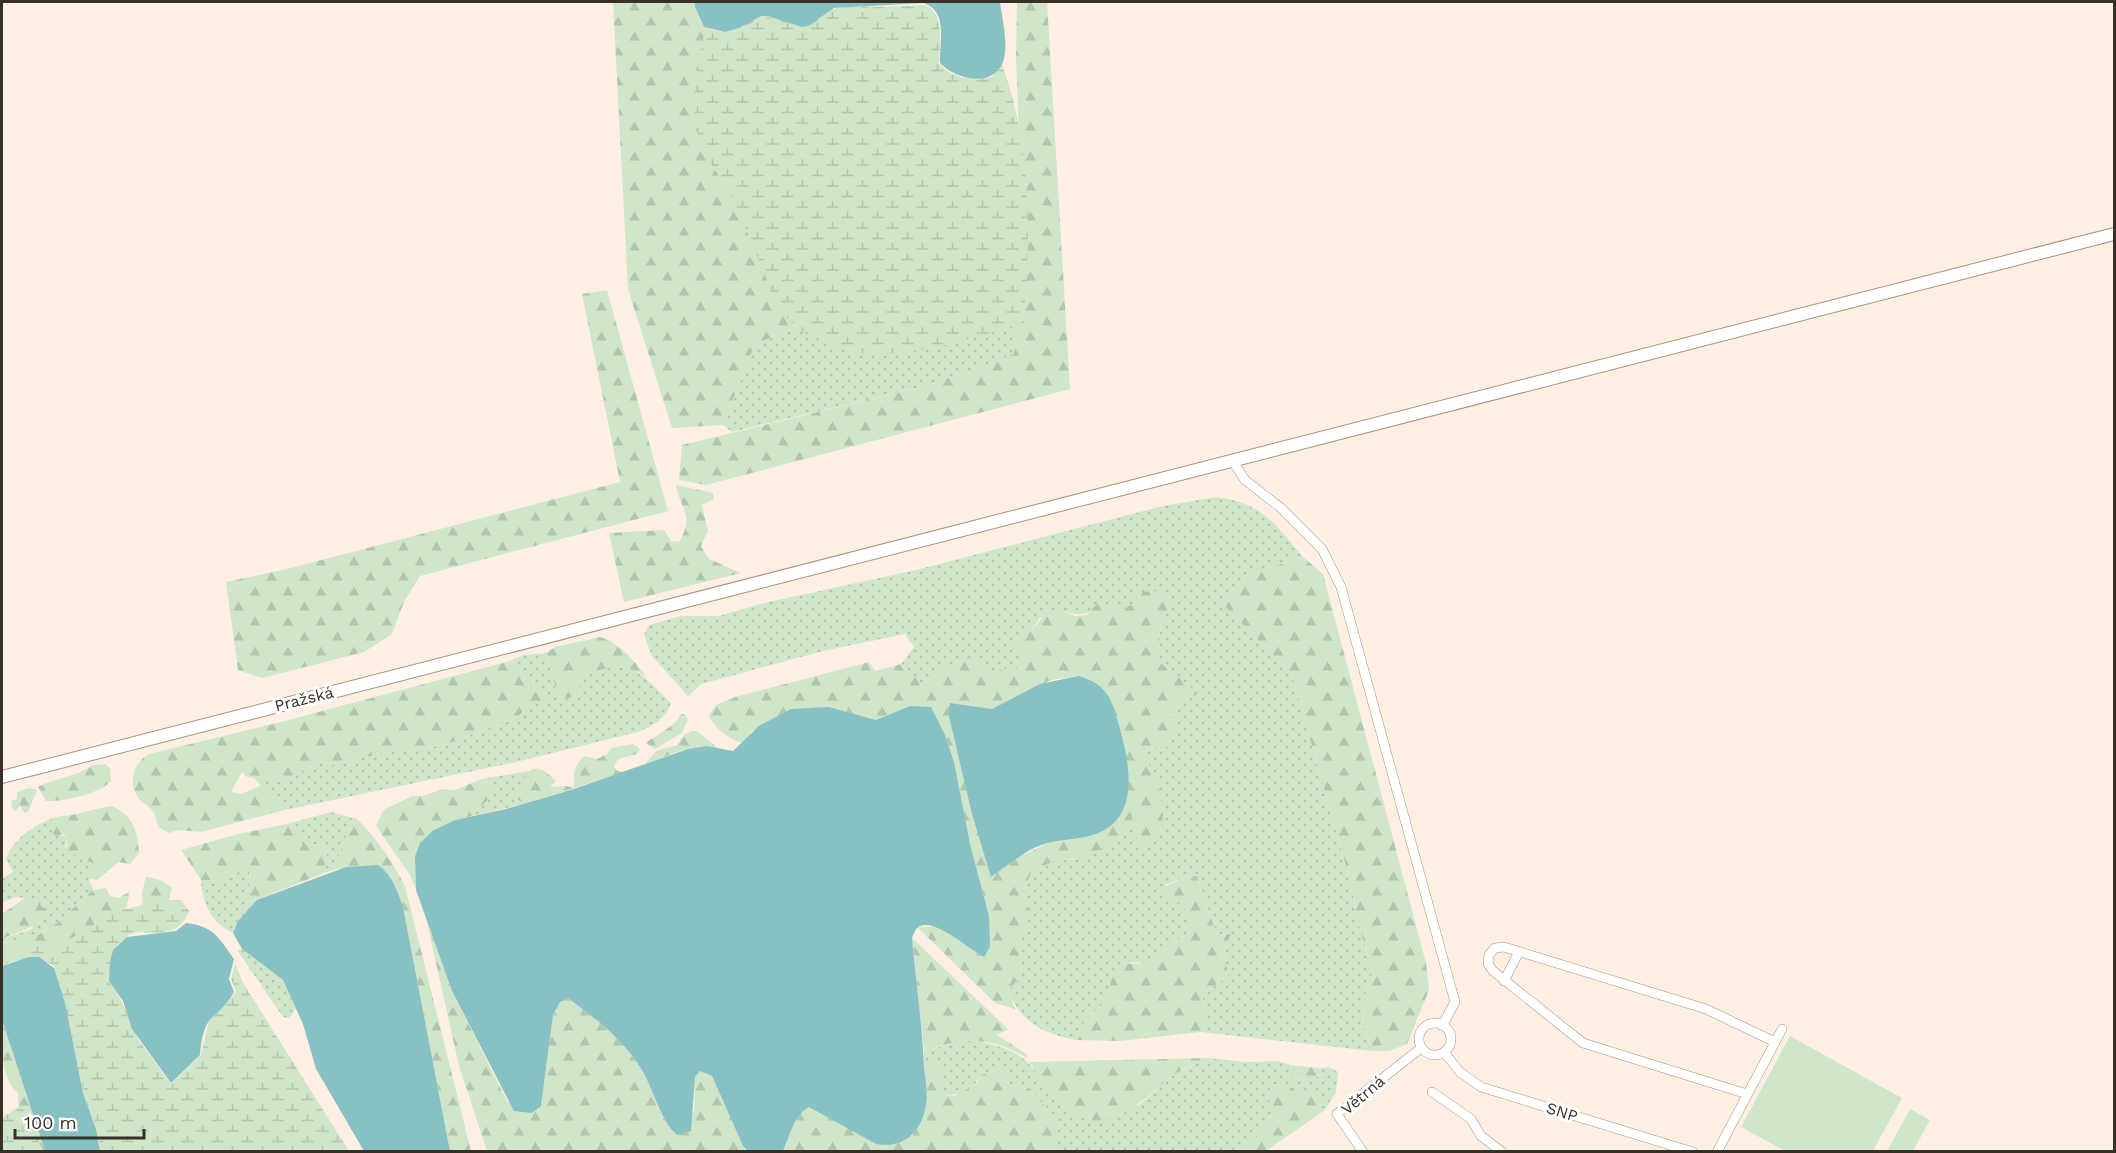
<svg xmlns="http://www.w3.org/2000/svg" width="2116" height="1153" viewBox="0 0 2116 1153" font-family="'Work Sans',sans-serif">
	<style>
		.grass { fill: url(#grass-dots) }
		.forest { fill: url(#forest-firs); fill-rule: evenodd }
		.wetland { fill: url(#wetland-marsh) }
		.garden { fill: #cfe6cb }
		.water { fill: #88c1c4 }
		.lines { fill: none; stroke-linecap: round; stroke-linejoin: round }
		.street-casing { stroke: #a6927d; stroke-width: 10 }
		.secondary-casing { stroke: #a6927d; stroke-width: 14 }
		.street { stroke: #fff; stroke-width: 9 }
		.secondary { stroke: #fff; stroke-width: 12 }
		.labels { text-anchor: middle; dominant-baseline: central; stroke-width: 6; stroke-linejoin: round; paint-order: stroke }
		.street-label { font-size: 16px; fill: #383027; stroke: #fff }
	</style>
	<defs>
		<pattern id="grass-dots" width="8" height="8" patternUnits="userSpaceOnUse" patternTransform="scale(1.5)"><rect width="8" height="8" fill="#cfe6cb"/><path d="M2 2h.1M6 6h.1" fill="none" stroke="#b2c6ae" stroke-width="1.8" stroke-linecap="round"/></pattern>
		<pattern id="forest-firs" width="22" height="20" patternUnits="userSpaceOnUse" patternTransform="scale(1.5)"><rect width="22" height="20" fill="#cfe6cb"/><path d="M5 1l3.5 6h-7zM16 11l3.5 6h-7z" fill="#b2c6ae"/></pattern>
		<pattern id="wetland-marsh" width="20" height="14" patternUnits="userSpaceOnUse" patternTransform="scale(1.5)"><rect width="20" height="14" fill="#cfe6cb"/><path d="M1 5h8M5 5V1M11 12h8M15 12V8" fill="none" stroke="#b2c6ae"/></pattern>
	</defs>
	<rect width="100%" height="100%" fill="#fdf0e3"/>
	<g class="grass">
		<polygon points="1024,263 1014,355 933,384 732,432 723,425 755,344 917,282"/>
		<path d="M1216 497C1263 503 1275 524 1303 557L1247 575 1222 602 1292 675 1348 873 1361 933 1373 971 1365 995 1362 1022 1372 1051 1201 1032 1207 1016 1202 997 1228 975 1224 951 1231 934 1217 935 1197 876 1184 877 1165 885 1188 913 1191 930 1148 963 1130 962 1111 981 1106 1001 1086 1019 1075 1040C1042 1033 1020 1022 1008 990L1022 976 1021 942 1030 914 1023 891 1032 871 1053 861 1074 859 1136 810 1145 850 1162 824 1141 752 1156 747 1174 733 1173 712 1183 699 1198 694 1157 660 1161 623 1170 603 1136 602 1122 610C1091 598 1094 624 1061 610L1040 618 1031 630 1013 640 1026 657 1021 666 1014 671 1005 669 987 673 950 664 923 685 901 664 914 647 905 634 823 651 720 679 701 684 688 696 652 656 644 635 649 625 680 616H719L760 604 916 570 1163 506Z"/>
		<path d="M546 653 558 696 567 699 581 692 577 680C626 654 637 669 671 703 665 720 654 725 638 732L516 762 285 810 282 798 269 796 253 777 283 781 321 761 334 765 394 750 409 752 446 744 517 718 528 706 535 688 529 686 521 671 510 661 523 655Z"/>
		<path d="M529 771 515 797 524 804 472 816C478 804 506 789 481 779Z"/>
		<polygon points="331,812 357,819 352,819 334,870 324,873 327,853 321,844 301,844 296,830 287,824"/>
		<path d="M60 816 51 829 67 838 65 847 96 864 89 879 93 890 57 923 37 935H28L2 945V939L32 929 36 900 17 897 2 902V879L13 872 6 859C14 837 38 822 60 816Z"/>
		<path d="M249 871 250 884 244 896 257 900 238 921 233 933C213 925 201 901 201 880L218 881Z"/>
		<polygon points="242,949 283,980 296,1009 289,1018 283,1017 237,950"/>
		<path d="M971 1040C1031 1051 1026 1062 1062 1106L1139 1105 1177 1072 1209 1058 1245 1062 1277 1061 1291 1065 1289 1075C1301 1083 1311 1081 1322 1074L1320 1068 1329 1067 1338 1072 1336 1092 1325 1110 1317 1107 1320 1095C1305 1088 1283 1096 1274 1110 1269 1119 1268 1129 1260 1136 1250 1145 1239 1149 1226 1152L1056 1151 1051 1127 1064 1121 1051 1113 1030 1089 1017 1088 1005 1081 1004 1067 979 1076C974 1093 956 1096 941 1094V1065L936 1062H924V1052L954 1042Z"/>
	</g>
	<g class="forest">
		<path d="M613 2H695V7L704 27C738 42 742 15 767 16 780 16 794 24 808 26 835 1 851 7 884 7L918 282 755 344 723 425 672 428 628 289Z"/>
		<polygon points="1017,2 1047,2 1070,389 706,485 679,480 682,445 933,384 1014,354 1024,263 1016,57"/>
		<polygon points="607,290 668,511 420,576 404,602 392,634 364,652 262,678 238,670 226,582 287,569 620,482 582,294"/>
		<path d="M676 485 713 493 714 499 702 505 708 531 701 546 709 559 741 573 624 602 609 533 664 530 671 541 679 542C695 515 680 509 676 485Z"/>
		<polygon points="1303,557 1323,574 1426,963 1429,990 1407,1044 1389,1051 1372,1051 1362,1022 1365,995 1373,971 1361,933 1348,873 1292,675 1221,602 1247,575"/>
		<path d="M1156 591 1170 603 1161 623 1157 660 1199 694 1183 699 1173 712 1174 733 1170 747H1156L1141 752C1154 767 1166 802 1162 823 1161 831 1150 843 1145 850L1134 833 1136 811 1120 835 1091 856 1054 861 1032 871 1023 891 1030 914 1021 942 1022 976 1008 990 1015 1009 995 1003 917 927 938 926 984 957 989 916 970 844 910 706 876 720 829 707 752 731 744 743C731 741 714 728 709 716L716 705 735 697 869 662 875 671 901 664 923 685 950 664 974 659 987 673 1005 669 1014 671 1021 666 1026 657 1018 651 1012 640 1031 630 1047 613 1061 610 1075 616 1087 615 1098 603 1122 610 1136 602 1137 592ZM1078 676 1094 834 1045 844 1024 855 948 712 950 703 992 709 1051 680Z"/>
		<path d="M600 637C621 643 635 663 648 678 624 661 603 666 577 680L581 692 567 699 558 696 546 653 555 647Z"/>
		<path d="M510 661 521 671 529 686 543 692 544 701 528 706 517 718 446 744 409 752 394 750 334 765 321 761 283 781 247 777 242 772 231 792 241 794 262 785 269 796 282 798 285 810 201 832 178 830 169 833 158 827C157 823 156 818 154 813 151 807 145 805 140 800 127 785 133 762 149 754L281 722Z"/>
		<path d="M684 714 688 719 682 733 655 749 646 743C657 734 675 727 680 715Z"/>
		<path d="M692 731H697L720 750C693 742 668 755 643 767L656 751 677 745 684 735Z"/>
		<path d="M633 744 640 749 637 754 618 759 614 766 617 771 625 772 524 804 515 797C526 774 531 755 556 781L550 787 567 786 574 788C573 776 574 763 585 756L597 759 607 754 611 748Z"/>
		<path d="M105 764 110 768 111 781C100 794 62 802 46 801L38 787 44 784 81 772 93 765Z"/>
		<polygon points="481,779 488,782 491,787 491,796 472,816 455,820 432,831 420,843 415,856 416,890 410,875 376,826 383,810 412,796 423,796 443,789 456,790"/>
		<polygon points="29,788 37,790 28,812 24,813 20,805 16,811 12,808 11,801 17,799 17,792"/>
		<path d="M112 806C133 815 138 832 139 853L130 864 119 862 97 880 89 879 95 864 67 852V838L63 834 55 836 51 829 60 816C78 816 94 808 112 806Z"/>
		<path d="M352 819H357C377 838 392 861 405 886L471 1151H450L403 907 394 883 346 867 334 870Z"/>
		<polygon points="287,824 296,830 301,844 321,844 327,853 324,873 257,900 244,896 250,884 249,871 218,881 201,880 181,850 238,834"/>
		<polygon points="146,876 162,881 172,888 166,912 165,933 144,933 142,893"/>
		<path d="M1197 876 1217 935 1231 934 1224 951 1228 975 1202 997 1207 1016 1201 1032 1120 1041 1075 1040 1086 1019 1106 1001 1111 981 1121 964 1148 963 1191 930C1188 906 1179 901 1158 890L1184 877Z"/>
		<path d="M106 888 110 896 119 898 130 891 124 919 132 925 127 937 113 950 109 981C126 1004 133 1031 146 1057L118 1151H100L96 1129 83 1093 65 1003 54 968 60 960 51 949 43 959 13 961 2 966V945L28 935H38L57 923 93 890Z"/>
		<path d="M26 897 36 900 45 910C35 931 20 930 2 939V914Z"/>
		<path d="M426 918 452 991 507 1101 541 1106 553 1015 560 1001 568 998C597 1020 623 1039 642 1070 653 1089 662 1123 677 1135L694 1111 695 1077 700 1071 712 1076 743 1146 748 1151H487L459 1066Z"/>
		<path d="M912 938 1008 1029 997 1035 1028 1055 1026 1058C1006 1044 975 1037 951 1043 941 1045 933 1050 924 1052Z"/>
		<path d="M2 1020 45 1151H30L20 1122 18 1093C0 1079 2 1043 2 1020Z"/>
		<path d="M1209 1058C1198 1063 1184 1067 1175 1074 1141 1100 1107 1143 1063 1107 1049 1095 1040 1076 1029 1062Z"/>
		<path d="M924 1062H936L941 1065V1094L954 1096 977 1084 979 1076 1004 1067 1007 1072 1006 1082 1017 1088 1030 1089 1051 1113 1064 1121 1052 1127 1056 1136V1151L783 1152C790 1136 794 1115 809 1107L912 1136 926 1104Z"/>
		<path d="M1291 1065 1320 1068 1322 1073C1311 1081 1301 1083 1289 1075Z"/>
		<path d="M1271 1084H1287L1297 1093 1310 1090 1320 1095 1318 1107 1325 1110 1266 1151H1226C1253 1146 1264 1133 1275 1108L1267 1098Z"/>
	</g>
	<g class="wetland">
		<path d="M924 5C946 13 939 43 939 64 954 80 972 80 992 77L1002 64C1033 152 1030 231 1024 323 948 345 837 386 779 308 772 299 769 285 765 275 755 251 745 227 735 203 728 186 716 174 707 157 684 119 697 70 705 29L725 33 768 17 802 28 809 27 834 9Z"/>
		<path d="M181 900 189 911C176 945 151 924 126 936 121 938 116 945 112 949L108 981 122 1002 131 1030 171 1084 201 1055 209 1021 236 992 231 979 235 963 243 983 349 1151H101L97 1128 84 1093 55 967C32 952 27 956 2 964V960L28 945 63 943 115 912 158 901Z"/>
		<polygon points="18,1107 24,1110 43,1151 2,1151 2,1118"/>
	</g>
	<g class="garden">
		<polygon points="1790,1036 1902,1098 1873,1151 1785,1151 1741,1127"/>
		<polygon points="1910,1109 1930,1120 1913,1151 1887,1151"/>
	</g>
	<g class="water">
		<path d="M695 2H1000C1002 18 1009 46 1003 62 992 89 955 79 940 63 939 41 949 13 924 3L834 8 808 26 802 27 768 16H761L739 28 725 32 704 27 695 7Z"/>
		<path d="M1078 676C1109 684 1112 701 1120 729 1130 765 1140 818 1096 834 1078 840 1059 839 1041 845 1023 852 1007 866 991 877L972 814 948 712 950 703 992 709 1040 684Z"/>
		<path d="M910 706 931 707 945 735 954 762 970 844 989 916 990 946 984 957C969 949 936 919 920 926 915 928 914 934 912 938 916 981 922 1024 924 1067 925 1078 928 1093 926 1104 922 1132 904 1149 876 1144L809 1107C794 1115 790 1136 783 1151H748L743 1146 712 1076 700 1071 695 1077 691 1131 677 1135C662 1123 653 1089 642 1070 623 1039 597 1020 568 998L560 1002 553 1015 541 1106 532 1113 514 1111 452 991 416 890 415 856 420 843 432 831 455 820 506 809 574 789 688 749 707 746 733 751 759 726 791 709 829 707 876 720Z"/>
		<path d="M378 865C393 876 397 890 403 907L450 1151H364L316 1069 303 1024 283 980 242 949 233 933 238 921 257 900 346 867Z"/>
		<path d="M186 923C214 926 219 938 234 959L229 979 234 992C216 1023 204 1009 200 1055L171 1083 132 1029 123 1001 109 981 110 962 113 950 127 937 176 931Z"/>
		<polygon points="29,957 39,957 54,968 65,1003 83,1093 96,1129 100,1151 45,1151 2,1020 2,966"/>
	</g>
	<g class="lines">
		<g class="street-casing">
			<g id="street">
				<polyline points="1232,460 1245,480 1281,508 1322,549 1341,587 1455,1002 1442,1026"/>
				<polyline points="1504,981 1519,952"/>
				<circle cx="1435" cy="1039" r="16"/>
				<polyline points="1444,1052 1460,1072 1481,1087 1693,1152"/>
				<polyline points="1432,1092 1471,1119 1481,1136 1502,1152"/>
				<polyline points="1747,1094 1583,1043 1493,971 1488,964 1489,955 1495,948 1504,947 1706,1009 1775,1042"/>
				<polyline points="1363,1152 1337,1114 1421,1048"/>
				<polyline points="1717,1152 1782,1029"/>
			</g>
		</g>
		<g class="secondary-casing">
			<polyline id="secondary" points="2,777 2114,234"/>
		</g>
		<use href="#street" class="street"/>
		<use href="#secondary" class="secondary"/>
	</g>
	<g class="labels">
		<g class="street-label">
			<text transform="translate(304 699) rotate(-14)">Pražská</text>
			<text transform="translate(1363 1095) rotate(-40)">Větrná</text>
			<text transform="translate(1562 1112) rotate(17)">SNP</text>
		</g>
	</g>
	<rect width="2116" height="1153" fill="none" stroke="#383027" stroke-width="6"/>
	<path d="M15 1129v9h129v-9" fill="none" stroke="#383027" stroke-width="3"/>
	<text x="24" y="1129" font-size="18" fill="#383027" stroke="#ffffff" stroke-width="4.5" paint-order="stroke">100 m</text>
</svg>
